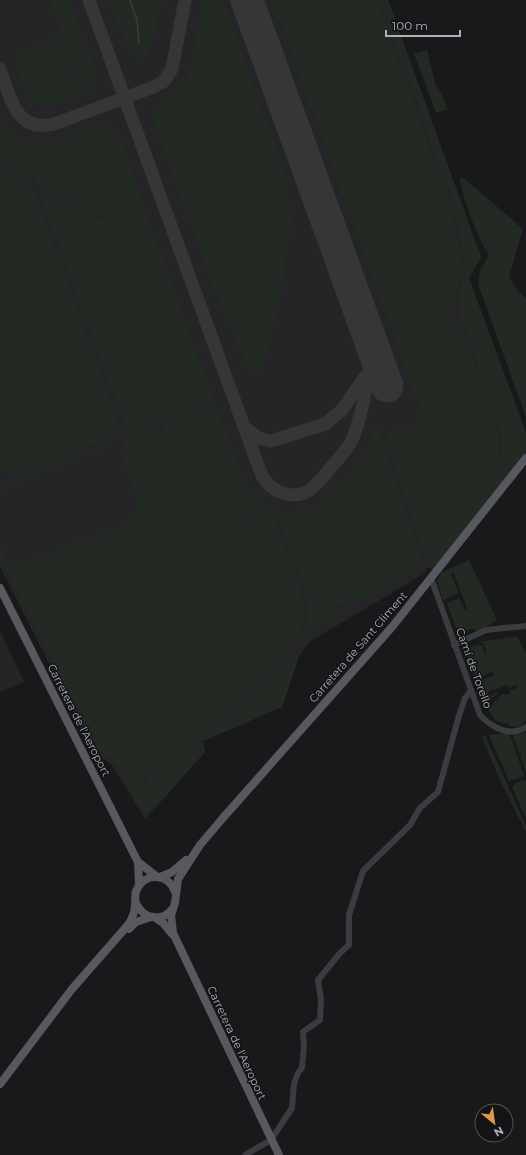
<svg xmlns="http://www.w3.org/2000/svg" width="526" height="1155" viewBox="0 0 526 1155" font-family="Montserrat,sans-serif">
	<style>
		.built { fill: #252527 }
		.green { fill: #232a23 }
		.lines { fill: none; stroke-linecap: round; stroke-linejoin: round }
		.stream { stroke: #343e42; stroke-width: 1.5 }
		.taxiway { stroke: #343638; stroke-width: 13 }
		.runway { stroke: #343638; stroke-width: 33 }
		.minor { stroke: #3a3c3f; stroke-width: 6 }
		.major { stroke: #57595e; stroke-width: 8 }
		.labels { text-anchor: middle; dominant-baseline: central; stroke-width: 3; stroke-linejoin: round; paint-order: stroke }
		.street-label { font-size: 11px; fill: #adb2b9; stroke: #141416 }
	</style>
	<rect width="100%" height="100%" fill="#19191b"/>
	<g class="built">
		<polygon points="0,0 388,0 481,257 469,278 526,433 437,563 429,567 424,574 311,641 299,656 282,707 203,741 205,752 145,819 112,765 100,756 88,740 0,567"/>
		<polygon points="0,631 24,682 0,692"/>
	</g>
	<g class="green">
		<path d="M49 0H69L81 33 87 69 86 71 82 62V65L77 67 76 64V67L71 69 70 66V70L65 71 63 69 65 79 85 72 82 76 87 70 81 33C88 46 98 68 95 83 92 97 47 111 36 103 24 95 17 73 15 59L16 56 21 52 62 35Z"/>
		<path d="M108 0H162L150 52 147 56 138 58C127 53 113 13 108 0Z"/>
		<path d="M202 0H223L287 179 291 222 279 305 263 368 255 375 248 369 214 289 151 115C155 101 175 96 183 84 195 67 198 21 202 0Z"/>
		<path d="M273 0H376L451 209 460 257V274L455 301 452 303 451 309 448 311C449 321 465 341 470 353 480 379 504 431 497 458 492 477 476 493 464 508 453 521 443 540 429 551L425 550 421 543 386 434 424 420Z"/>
		<polygon points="380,0 388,0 481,257 469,278 526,433 526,452 436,568 431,569 429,567 431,555 495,471 502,447 500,429 460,314 458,300 464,261 459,226 450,195"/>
		<polygon points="427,50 435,84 440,91 448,109 436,113 414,53"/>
		<path d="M0 115C5 126 13 134 24 139 56 152 85 119 109 128 114 130 117 135 120 139L214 402 132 430 126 427 42 198 45 196 52 197 68 207 76 208 112 225V221L78 205 64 193C32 195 30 165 20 140L17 141 31 181 30 183C19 177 9 170 0 161Z"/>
		<path d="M0 170 14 181 34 192 119 425 118 431 113 436C85 447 28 474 0 472Z"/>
		<path d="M460 178 466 180 523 229 509 277 518 291 526 298V417L478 284 480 271 489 254C480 246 460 190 460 178Z"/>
		<path d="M216 405 243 479 249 491 263 505 274 510 287 513 309 510 329 497 364 455 376 424 419 550C419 553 420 558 419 562 412 580 356 605 337 604 330 604 323 601 317 597 297 582 286 538 278 515L274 516 283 541C230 520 219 461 201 413L202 410Z"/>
		<path d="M194 412 199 415 228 493 239 513C229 510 218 511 209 506 187 494 187 462 176 442 173 436 168 433 164 429V424L168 421Z"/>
		<path d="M147 429C184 429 179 479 198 501 210 515 227 510 242 518 247 521 252 526 256 530 265 536 278 539 285 547 289 553 291 563 294 570 307 606 309 630 283 660L197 741 195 740 188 745 187 749C178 756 168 765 156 768 129 777 103 759 90 736 83 724 80 712 74 700L71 699 33 624 32 619 26 611 0 559V544L9 567 120 528C129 522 138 513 137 501 135 475 98 438 147 429Z"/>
		<polygon points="106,444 107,447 15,483 0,496 2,487 13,479 35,469"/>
		<polygon points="469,560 497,620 478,631 475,630 475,631 473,629 461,632 456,628 447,603 459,598 465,610 467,609 454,573 451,574 459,593 443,600 437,581 441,573"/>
		<path d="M306 591C316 605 333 611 350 607V608L328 620 300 645 308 619Z"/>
		<polygon points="517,636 526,653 526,720 519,727 509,726 509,724 496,721 488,709 503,693 504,695 511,693 510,690 517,688 516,685 509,688 508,685 488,692 489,696 497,692 498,694 485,703 476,682 494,675 493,671 483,676 481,675 482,677 475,678 466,654 466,650 470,647 480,645 483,647 484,653 487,652 484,644 480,642"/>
		<polygon points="294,656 299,656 282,707 203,741 205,752 156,807 146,777 147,774 169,766 203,741"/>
		<polygon points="509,733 524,775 524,777 521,775 522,777 519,779 518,777 517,779 513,780 511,779 511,781 509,781 489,735"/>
		<polygon points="526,733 526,772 520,755 522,754 519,753 513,736 515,734"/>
		<polygon points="485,735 526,826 526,832 499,778 482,737"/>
		<polygon points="124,771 142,775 154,804 147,814 144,814 122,774"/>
		<polygon points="523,780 526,781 526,818 512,788 515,783"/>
	</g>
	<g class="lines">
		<polyline class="stream" points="130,0 137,20 139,44"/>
		<g class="taxiway">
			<path d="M89 0 261 473C269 492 293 502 311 489 320 482 327 472 334 464 340 456 348 449 352 440 360 423 374 358 371 341"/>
			<path d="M0 69C10 96 15 133 54 124L151 88 163 82 172 69 185 0"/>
			<polyline points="246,428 258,438 271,441 325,424 342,410 364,378"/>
		</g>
		<polyline class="runway" points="247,0 387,386"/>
		<g class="minor">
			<path d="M431 578 480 715C491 727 510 738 526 727"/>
			<polyline points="454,645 486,630 526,626"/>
			<polyline points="245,1155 271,1140 292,1108 294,1084 298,1073 302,1068 304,1046 303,1032 320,1020 321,1000 318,980 340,953 349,945 349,915 363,871 410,825 420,808 438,792 458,719 465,698 471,691"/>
		</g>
		<g class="major">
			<polyline points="0,588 138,862 139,884"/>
			<polyline points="138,862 156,876"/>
			<polyline points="160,877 172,872 186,860"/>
			<path d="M136 903C143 919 162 923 173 908"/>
			<polyline points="154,917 163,923 172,934"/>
			<polyline points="129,929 136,922 151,917"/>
			<path d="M0 1084 72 989 128 925C132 919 135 912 135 904 136 899 134 894 137 889 145 872 169 873 175 892"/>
			<polyline points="279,1155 173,933 171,915 175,903 178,879 200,845 222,819 392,627 526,458"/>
		</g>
	</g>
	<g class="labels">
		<g class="street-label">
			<text transform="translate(358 647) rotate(-49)">Carretera de Sant Climent</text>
			<text transform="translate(474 668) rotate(70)">Camí de Torello</text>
			<text transform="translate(79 720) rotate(63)">Carretera de l'Aeroport</text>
			<text transform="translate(237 1043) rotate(65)">Carretera de l'Aeroport</text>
		</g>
	</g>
	<g transform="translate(494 1123) rotate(151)"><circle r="19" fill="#141416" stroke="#515357"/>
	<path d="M0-3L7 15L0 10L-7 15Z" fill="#df974d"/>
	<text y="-6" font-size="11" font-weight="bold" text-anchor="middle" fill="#adb2b9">N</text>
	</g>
	<path d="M386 30v6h74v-6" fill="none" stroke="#adb2b9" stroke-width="2"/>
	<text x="392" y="30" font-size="12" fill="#adb2b9" stroke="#141416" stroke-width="3" paint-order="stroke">100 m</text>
</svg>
